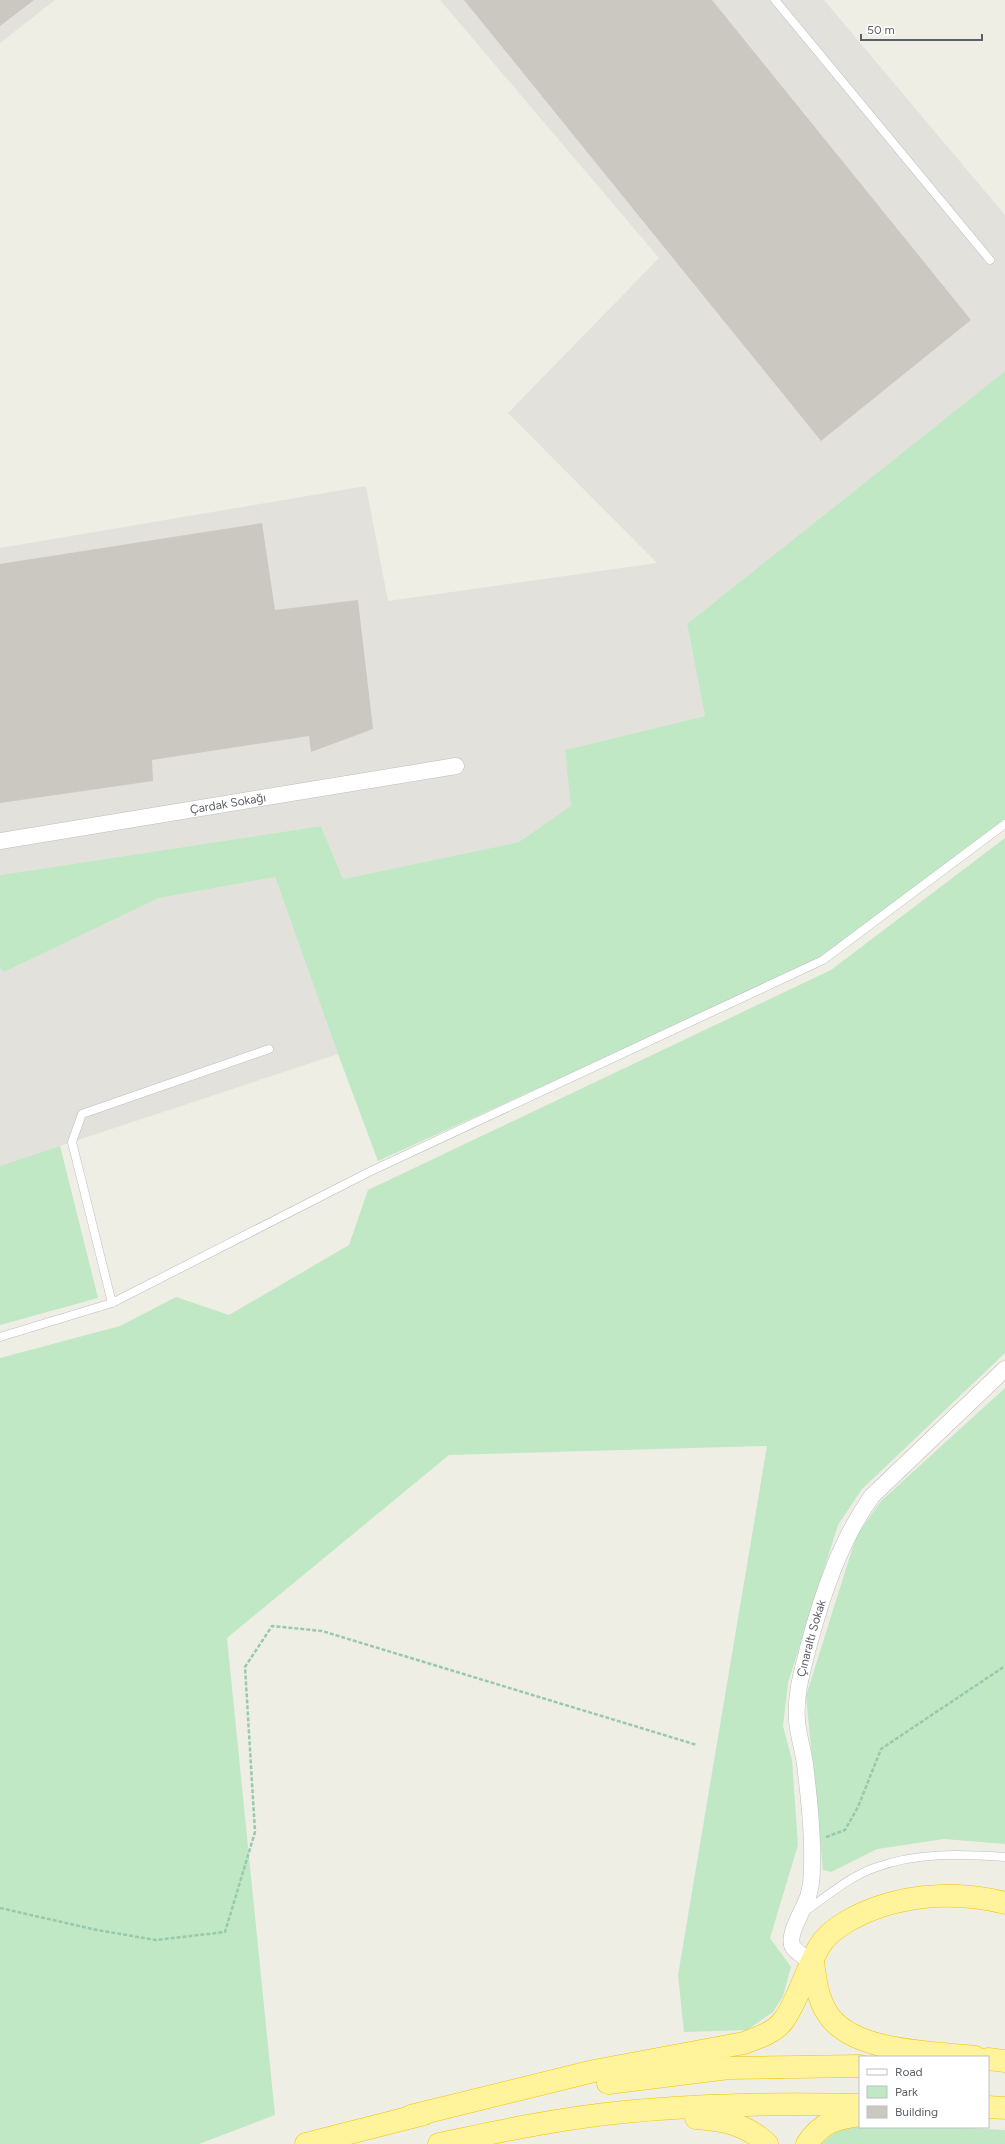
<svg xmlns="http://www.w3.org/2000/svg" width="1005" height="2144" viewBox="0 0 1005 2144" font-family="Figtree,sans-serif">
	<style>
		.industrial { fill: #e3e1dc }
		.green { fill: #c0e8c4 }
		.building { fill: #cac8c1 }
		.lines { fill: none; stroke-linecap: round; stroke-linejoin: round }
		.service-casing { stroke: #bcbdc3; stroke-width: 9 }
		.minor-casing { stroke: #bcbdc3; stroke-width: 17 }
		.trunk-casing { stroke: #f4c100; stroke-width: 23 }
		.path { stroke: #99c9ac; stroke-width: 2.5; stroke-dasharray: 4 2; stroke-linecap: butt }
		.service { stroke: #fff; stroke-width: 8 }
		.minor { stroke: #fff; stroke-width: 16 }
		.trunk { stroke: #fff49b; stroke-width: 22 }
		.labels { text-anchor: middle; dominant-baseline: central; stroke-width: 4; stroke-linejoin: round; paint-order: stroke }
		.street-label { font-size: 12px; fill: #5c5f65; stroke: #fff }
	</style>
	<rect width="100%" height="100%" fill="#efeee4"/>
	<g class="industrial">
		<polygon points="0,0 55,0 0,43"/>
		<polygon points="440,0 824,0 1005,215 1005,371 687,624 705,716 565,750 572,806 519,842 343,879 321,826 0,875 0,548 366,486 388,601 657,563 508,413 659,258"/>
		<polygon points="275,877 338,1054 0,1166 0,968 4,972 159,898"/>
	</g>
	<g class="green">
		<polygon points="1005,371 1005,822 822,959 378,1161 338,1054 275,877 159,898 4,972 0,968 0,875 321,826 343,879 519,842 571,806 565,750 705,716 687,624"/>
		<polygon points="1005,838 1005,1353 862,1489 838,1525 788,1683 783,1726 792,1760 798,1845 770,1938 791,1967 783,1996 773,2012 747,2030 684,2032 678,1975 767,1446 449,1455 227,1638 275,2115 199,2144 0,2144 0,1358 120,1326 176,1297 229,1315 349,1245 368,1190 831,970"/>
		<polygon points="60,1146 98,1298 0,1325 0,1166"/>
		<polygon points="1005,1388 1005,1844 944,1839 877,1849 831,1872 823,1870 806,1696 856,1537 880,1502"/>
		<polygon points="860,2125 860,2127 941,2127 1005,2130 1005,2144 821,2144 837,2131"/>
	</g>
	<g class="building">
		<polygon points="0,0 34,0 0,26"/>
		<polygon points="464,0 712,0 971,320 821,441"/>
		<polygon points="262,523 275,610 358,600 373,729 311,752 309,736 152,760 153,781 0,803 0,564"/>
	</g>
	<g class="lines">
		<g class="service-casing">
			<g id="service">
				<polyline points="775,0 990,260"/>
				<polyline points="112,1303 72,1142 82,1114 269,1049"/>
				<polyline points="0,1337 112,1303 369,1172 823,960 1005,824"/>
				<path d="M804 1912C827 1896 849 1877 874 1868 917 1852 961 1854 1005 1857"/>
			</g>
		</g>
		<g class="minor-casing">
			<g id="minor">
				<path id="s1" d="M0 841 456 766"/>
				<path id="s2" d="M813 1961C806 1958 798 1954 793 1947 786 1936 804 1909 808 1897 811 1887 812 1877 812 1867 813 1833 809 1798 805 1764 803 1749 798 1735 797 1720 795 1695 802 1672 808 1648 822 1595 840 1541 872 1496L1005 1369"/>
			</g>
		</g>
		<g class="trunk-casing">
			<g id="trunk">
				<path d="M813 1961C815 1978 817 1996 826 2011 849 2053 933 2052 975 2057"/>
				<polyline points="988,2059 1005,2061"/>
				<polyline points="608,2083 729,2068 860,2066"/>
				<polyline points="988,2107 1005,2108"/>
				<path d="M411 2116 594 2071 744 2043C757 2038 774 2033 783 2021 797 2003 807 1968 819 1947 825 1936 836 1928 846 1922 892 1895 953 1889 1005 1903"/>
				<path d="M696 2118C724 2120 746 2124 767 2144"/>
				<polyline points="306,2144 424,2114"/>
				<path d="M439 2144C500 2131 562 2118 624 2112 702 2104 781 2103 860 2105"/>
				<path d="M807 2144C821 2123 835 2118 860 2115"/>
			</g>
		</g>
		<g class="path">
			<polyline points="826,1837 845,1830 858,1807 881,1749 1005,1666"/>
			<polyline points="0,1908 97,1930 156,1940 225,1932 255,1832 245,1667 272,1626 322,1631 697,1745"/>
		</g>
		<use href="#service" class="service"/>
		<use href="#minor" class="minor"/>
		<use href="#trunk" class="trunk"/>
	</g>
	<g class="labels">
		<g class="street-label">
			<text stroke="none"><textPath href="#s1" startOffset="231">Çardak Sokağı</textPath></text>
			<text stroke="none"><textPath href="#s2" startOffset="340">Çınaraltı Sokak</textPath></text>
		</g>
	</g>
	<rect x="859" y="2056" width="130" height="72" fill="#ffffff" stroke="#bebfc1"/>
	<rect x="867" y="2069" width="20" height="6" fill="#ffffff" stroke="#bebfc1"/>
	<text x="895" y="2076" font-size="12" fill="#5c5f65">Road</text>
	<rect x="867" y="2086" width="20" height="12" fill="#c0e8c4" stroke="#bebfc1"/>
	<text x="895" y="2096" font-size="12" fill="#5c5f65">Park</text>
	<rect x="867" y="2106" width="20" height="12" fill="#cac8c1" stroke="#bebfc1"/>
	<text x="895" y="2116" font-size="12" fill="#5c5f65">Building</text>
	<path d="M861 34v6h121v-6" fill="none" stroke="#5c5f65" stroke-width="2"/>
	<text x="867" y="34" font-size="12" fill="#5c5f65" stroke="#ffffff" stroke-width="3" paint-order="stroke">50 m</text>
</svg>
